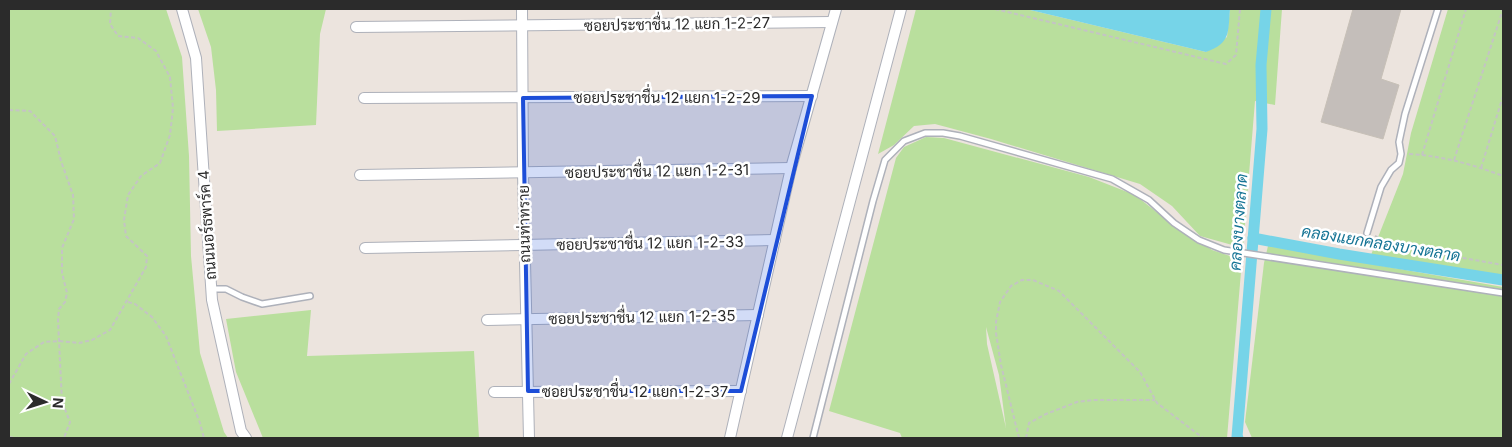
<svg xmlns="http://www.w3.org/2000/svg" width="1512" height="447" viewBox="0 0 1512 447" font-family="Inter,Sarabun,sans-serif">
	<style>
		.green { fill: #b9df9d; fill-rule: evenodd }
		.water { fill: #76d4e8 }
		.lines { fill: none; stroke-linecap: round; stroke-linejoin: round }
		.canal { stroke: #76d4e8; stroke-width: 11 }
		.building { fill: #c4beba; stroke: #c7c0b7 }
		.service-casing { stroke: #aeb1ba; stroke-width: 8 }
		.minor-casing { stroke: #aeb1ba; stroke-width: 12 }
		.path { stroke: #c4c4c4; stroke-width: 2; stroke-dasharray: 4 2.5; stroke-linecap: butt }
		.service { stroke: #fff; stroke-width: 5 }
		.minor { stroke: #fff; stroke-width: 10 }
		.marked { fill: #1d4ed8; fill-opacity: 0.2; stroke: #1d4ed8; stroke-width: 4; stroke-linejoin: round }
		.labels { text-anchor: middle; dominant-baseline: central; stroke-width: 5; stroke-linejoin: round; paint-order: stroke }
		.street-label { font-size: 15px; fill: #2b2b2b; stroke: #fff }
		.water-label { font-size: 16px; font-style: italic; fill: #157495; stroke: #fff }
	</style>
	<rect width="100%" height="100%" fill="#ece4de"/>
	<g class="green">
		<polygon points="9,9 166,9 182,57 189,156 191,256 200,353 224,432 228,438 9,438"/>
		<polygon points="198,9 326,9 320,34 316,125 217,131 216,90 211,47"/>
		<polygon points="916,9 1026,9 1206,52 1227,37 1230,9 1282,9 1275,105 1255,101 1243,248 1200,236 1172,206 1140,184 991,139 935,124 914,126 894,145 878,154"/>
		<polygon points="1448,9 1503,9 1503,276 1371,255 1403,174 1411,133"/>
		<path d="M926 137 944 138 1089 177 1135 195 1159 214 1212 250 1242 260 1227 438H902L900 433 829 411 896 158 904 147ZM986 327 999 375 1006 428 987 344Z"/>
		<polygon points="1268,246 1503,287 1503,438 1252,438 1245,422 1264,263"/>
		<polygon points="311,310 307,356 474,351 479,438 263,438 236,372 226,319"/>
	</g>
	<path class="water" d="M1026 9H1230C1228 32 1231 43 1206 52Z"/>
	<g class="lines">
		<g class="canal">
			<polyline points="1253,238 1339,254 1503,280"/>
			<polyline points="1238,438 1237,437 1262,129 1261,65 1266,9"/>
		</g>
	</g>
	<polygon class="building" points="1353,9 1401,9 1381,79 1399,85 1383,139 1321,122"/>
	<g class="lines">
		<g class="service-casing">
			<g id="service">
				<polyline points="1367,233 1381,187 1391,170 1399,163 1401,154 1399,142 1405,114 1438,9"/>
				<polyline points="211,289 226,289 242,297 262,304 310,296"/>
				<polyline points="813,438 873,201 885,160 904,141 925,133 943,133 960,136 1112,179 1149,200 1174,223 1199,240 1224,250 1503,293"/>
			</g>
		</g>
		<g class="minor-casing">
			<g id="minor">
				<polyline points="182,9 196,58 212,300 241,431 246,438"/>
				<polyline points="522,9 523,173 529,438"/>
				<polyline points="356,27 832,22"/>
				<polyline points="364,98 812,96"/>
				<polyline points="360,175 791,168"/>
				<polyline points="365,248 775,240"/>
				<polyline points="487,320 758,315"/>
				<polyline points="494,392 741,391"/>
				<polyline points="730,438 791,168 836,9"/>
				<polyline points="787,438 901,9"/>
			</g>
		</g>
		<g class="path">
			<polyline points="995,9 1226,64 1236,55 1240,9"/>
			<polyline points="9,110 30,111 55,136 61,161 73,195 74,219 62,248 62,273 67,293 65,302 59,309 58,320 62,402 70,422 64,438"/>
			<path d="M1409 154C1443 156 1471 164 1503 176"/>
			<polyline points="1422,155 1466,9"/>
			<polyline points="1454,160 1503,9"/>
			<polyline points="1481,168 1503,96"/>
			<polyline points="1375,236 1395,246 1503,265"/>
			<polyline points="128,302 135,304 152,317 166,336 200,423 204,438"/>
			<polyline points="9,384 26,354 44,342 59,341 79,343 92,340 110,330 146,267 147,256 126,236 124,220 128,195 141,176 160,163 170,135 173,108 170,77 156,51 138,38 118,36 110,24 111,9"/>
			<polyline points="9,437 19,438"/>
			<polyline points="1019,438 1001,365 996,333 996,322 1000,302 1011,286 1022,280 1033,280 1059,291 1140,372 1157,403 1203,438"/>
			<polyline points="1026,438 1029,423 1046,414 1077,402 1094,400 1155,400"/>
		</g>
		<use href="#service" class="service"/>
		<use href="#minor" class="minor"/>
	</g>
	<path class="marked" d="M812 96 741 391H528L523 98Z"/>
	<g class="labels">
		<g class="street-label">
			<text transform="translate(677 24) rotate(-1)">ซอยประชาชื่น 12 แยก 1-2-27</text>
			<text x="667" y="97">ซอยประชาชื่น 12 แยก 1-2-29</text>
			<text transform="translate(657 171) rotate(-1)">ซอยประชาชื่น 12 แยก 1-2-31</text>
			<text transform="translate(524 224) rotate(-91)">ถนนท่าทราย</text>
			<text transform="translate(207 225) rotate(-94)">ถนนนอร์ธพาร์ค 4</text>
			<text transform="translate(650 243) rotate(-1)">ซอยประชาชื่น 12 แยก 1-2-33</text>
			<text transform="translate(642 317) rotate(-1)">ซอยประชาชื่น 12 แยก 1-2-35</text>
			<text x="635" y="391">ซอยประชาชื่น 12 แยก 1-2-37</text>
		</g>
		<g class="water-label">
			<text transform="translate(1238 222) rotate(-86)">คลองบางตลาด</text>
			<text transform="translate(1381 243) rotate(9)">คลองแยกคลองบางตลาด</text>
		</g>
	</g>
	<rect width="1512" height="447" fill="none" stroke="#2b2b2b" stroke-width="20"/>
	<g transform="translate(45 402) rotate(94)" stroke="#ffffff" stroke-width="4" paint-order="stroke">
	<path d="M0-4L9 19L0 12L-9 19Z" fill="#2b2b2b"/>
	<text y="-8" font-size="14" font-weight="bold" text-anchor="middle" fill="#2b2b2b">N</text>
	</g>
</svg>
